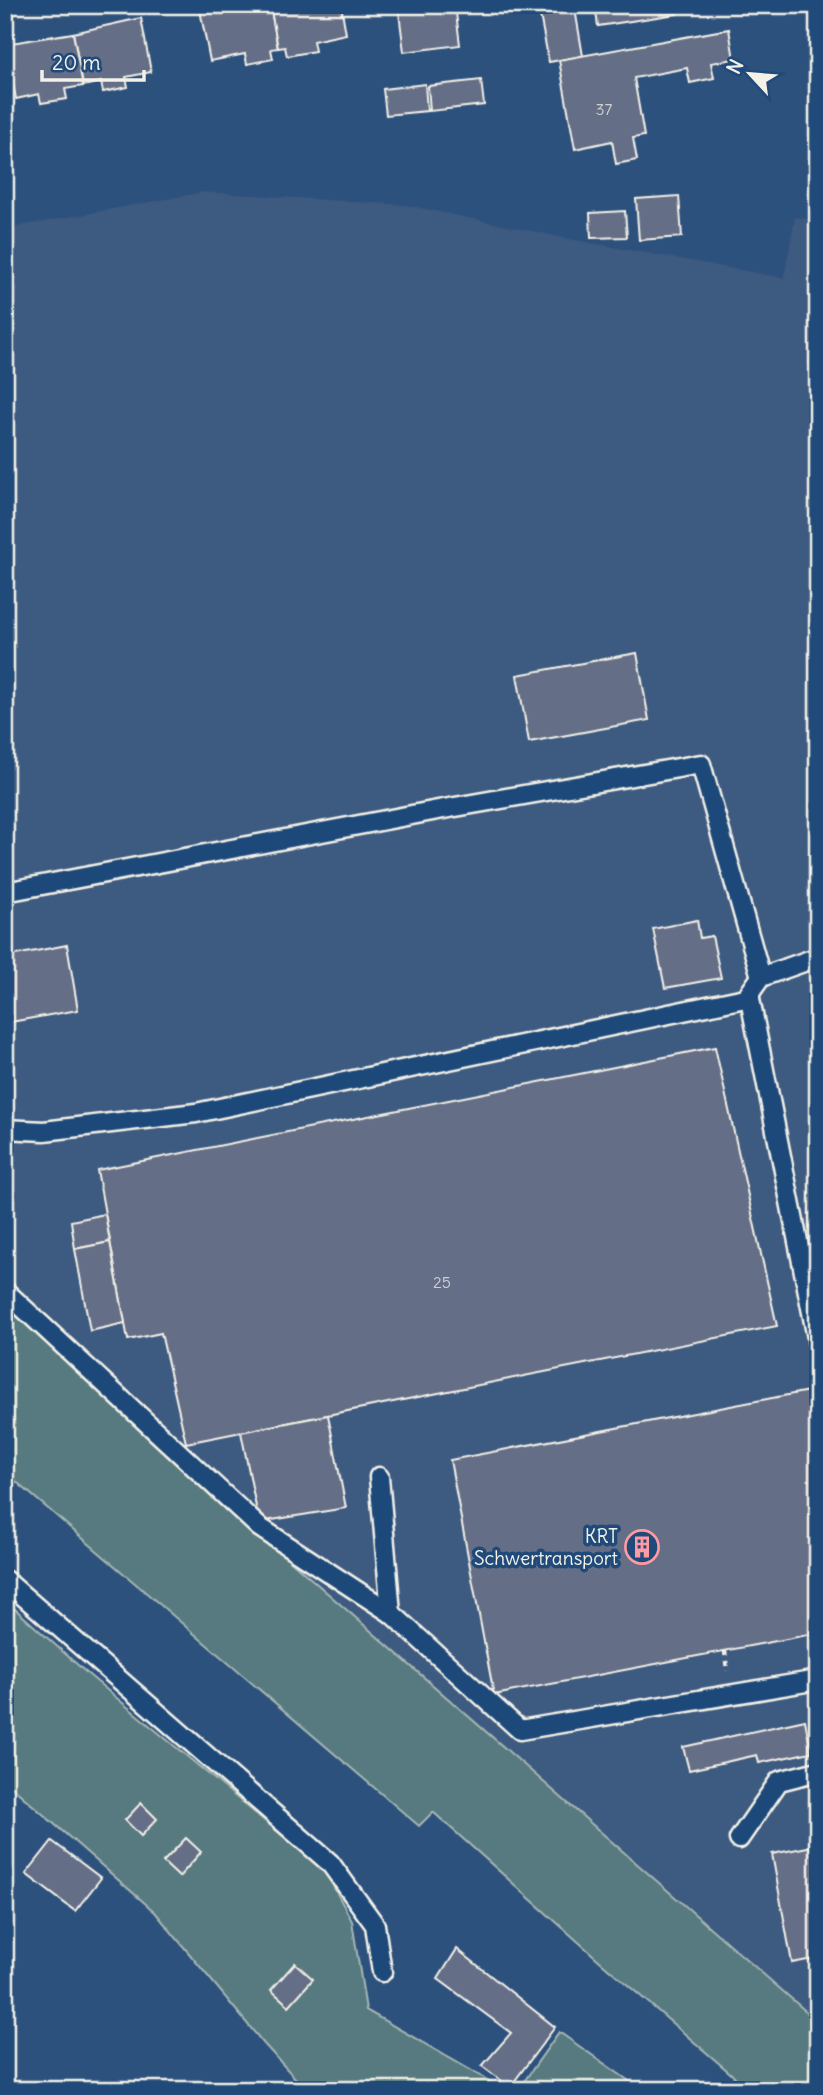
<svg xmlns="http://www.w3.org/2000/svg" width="823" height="2095" viewBox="0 0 823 2095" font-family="Delius,sans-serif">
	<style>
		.built { fill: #3e5a80 }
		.green { fill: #577a7f; stroke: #a6b6b4; stroke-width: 2 }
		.building { fill: #656e87; stroke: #f4f1e8; stroke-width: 2 }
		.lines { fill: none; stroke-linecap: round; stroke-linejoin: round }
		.lane-casing { stroke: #f4f1e8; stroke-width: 23 }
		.path { stroke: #f4f1e8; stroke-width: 4.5; stroke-dasharray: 5 5; stroke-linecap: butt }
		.lane { stroke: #1f4a7a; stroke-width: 18 }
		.labels { text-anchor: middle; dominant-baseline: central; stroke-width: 7; stroke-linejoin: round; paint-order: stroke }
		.number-label { font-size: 16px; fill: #d0d0d0 }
		.poi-label { font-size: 19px; fill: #f4f1e8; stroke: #1f4a7a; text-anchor: end }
	</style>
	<rect width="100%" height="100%" fill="#2d517d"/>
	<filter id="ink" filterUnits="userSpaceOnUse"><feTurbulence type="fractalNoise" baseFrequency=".0143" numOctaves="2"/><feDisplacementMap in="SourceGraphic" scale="14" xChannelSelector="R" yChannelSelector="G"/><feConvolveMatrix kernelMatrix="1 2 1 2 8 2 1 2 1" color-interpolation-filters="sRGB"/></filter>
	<g filter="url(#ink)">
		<polygon class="built" points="204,192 406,205 569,239 784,278 795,217 818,221 818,2022 249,1529 5,1301 5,229"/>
		<g class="green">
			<polygon points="5,1299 253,1528 818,2022 818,2090 750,2090 601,1962 433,1812 419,1826 5,1472"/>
			<polygon points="5,1600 89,1675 325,1871 352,1921 366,2010 505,2090 306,2090 264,2044 155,1912 5,1781"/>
			<polygon points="559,2032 642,2090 518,2090"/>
		</g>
		<g class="building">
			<polygon points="199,5 270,5 278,48 271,49 273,59 247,64 245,54 210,61"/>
			<polygon points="270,5 341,5 346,34 313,41 315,51 287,56 285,47 278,48"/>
			<polygon points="398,5 455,5 460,45 404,52"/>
			<polygon points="595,5 675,5 677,14 598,26"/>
			<polygon points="575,9 583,56 549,62 540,15"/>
			<polygon points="141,18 151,72 126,77 128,87 103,92 101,82 83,86 73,33"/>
			<polygon points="729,29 734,59 711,63 714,78 690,83 687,68 634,78 644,136 633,138 637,160 616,164 612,141 575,149 559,60"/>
			<polygon points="73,33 83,86 65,89 67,99 41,103 39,94 16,99 5,44"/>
			<polygon points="481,80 484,105 430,111 428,86"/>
			<polygon points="425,84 427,111 386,115 383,89"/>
			<polygon points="679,196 682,237 639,240 636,199"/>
			<polygon points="625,211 627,237 591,238 590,213"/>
			<polygon points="637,653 649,720 529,742 517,675"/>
			<polygon points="697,920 700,938 712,936 721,978 665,988 653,929"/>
			<polygon points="67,945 78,1010 5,1023 5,957"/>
			<polygon points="715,1047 777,1326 186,1443 161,1333 128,1340 97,1170"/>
			<polygon points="818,1047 818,1079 812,1048"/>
			<polygon points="105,1214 110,1242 75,1249 71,1221"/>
			<polygon points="110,1242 125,1323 90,1331 75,1249"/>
			<polygon points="814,1390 818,1409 818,1633 494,1695 450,1460"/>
			<polygon points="328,1415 346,1508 259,1522 241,1432"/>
			<polygon points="805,1720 811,1752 759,1763 757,1755 689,1770 683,1747"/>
			<polygon points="141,1803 157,1819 141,1836 125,1820"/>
			<polygon points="186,1838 201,1852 179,1877 163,1862"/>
			<polygon points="52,1841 101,1878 75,1911 26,1874"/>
			<polygon points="818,1845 818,1958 792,1963 772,1854"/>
			<polygon points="457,1949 555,2027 510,2087 482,2066 511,2033 438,1979"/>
			<polygon points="295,1963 313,1979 289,2006 271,1990"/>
		</g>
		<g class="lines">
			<g class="lane-casing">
				<g id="lane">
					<polyline points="5,892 438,810 701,764 761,977"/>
					<polyline points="818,957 761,977 749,994 818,1343"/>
					<polyline points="5,1129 44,1131 196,1113 750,997"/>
					<polyline points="5,1291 259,1527 391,1613 379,1477"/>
					<polyline points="5,1580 330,1863 375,1925 382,1972"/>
					<polyline points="391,1613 520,1730 818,1680"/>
					<polyline points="739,1839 779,1781 818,1771"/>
				</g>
			</g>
			<polyline class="path" points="725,1651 727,1671"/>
			<use href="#lane" class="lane"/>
		</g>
	</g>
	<defs>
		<g id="building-ring" transform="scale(1.75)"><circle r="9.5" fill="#1f4a7a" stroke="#ff9aa2" stroke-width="1.5"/><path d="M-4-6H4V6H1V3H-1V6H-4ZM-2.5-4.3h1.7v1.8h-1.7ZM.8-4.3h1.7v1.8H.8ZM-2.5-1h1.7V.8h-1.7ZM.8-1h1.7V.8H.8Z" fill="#ff9aa2"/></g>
	</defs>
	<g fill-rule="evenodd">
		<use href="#building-ring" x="642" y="1547"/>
	</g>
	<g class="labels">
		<g class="number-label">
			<text x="604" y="109">37</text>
			<text x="442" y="1282">25</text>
		</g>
		<g class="poi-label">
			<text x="618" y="1536">KRT<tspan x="618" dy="22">Schwertransport</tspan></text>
		</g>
	</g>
	<rect width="823" height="2095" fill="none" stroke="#1f4a7a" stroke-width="28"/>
	<rect x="14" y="14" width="795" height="2067" fill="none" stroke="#f4f1e8" stroke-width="2.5" filter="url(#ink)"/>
	<g transform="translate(750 74) rotate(296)" stroke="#1f4a7a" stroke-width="5" paint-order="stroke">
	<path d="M0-5L12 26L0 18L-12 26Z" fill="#f4f1e8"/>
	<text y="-10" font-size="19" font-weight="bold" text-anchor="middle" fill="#f4f1e8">N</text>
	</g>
	<path d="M42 70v10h102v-10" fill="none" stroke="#f4f1e8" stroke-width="3.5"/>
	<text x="52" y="70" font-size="21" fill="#f4f1e8" stroke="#1f4a7a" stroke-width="5" paint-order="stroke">20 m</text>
</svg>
